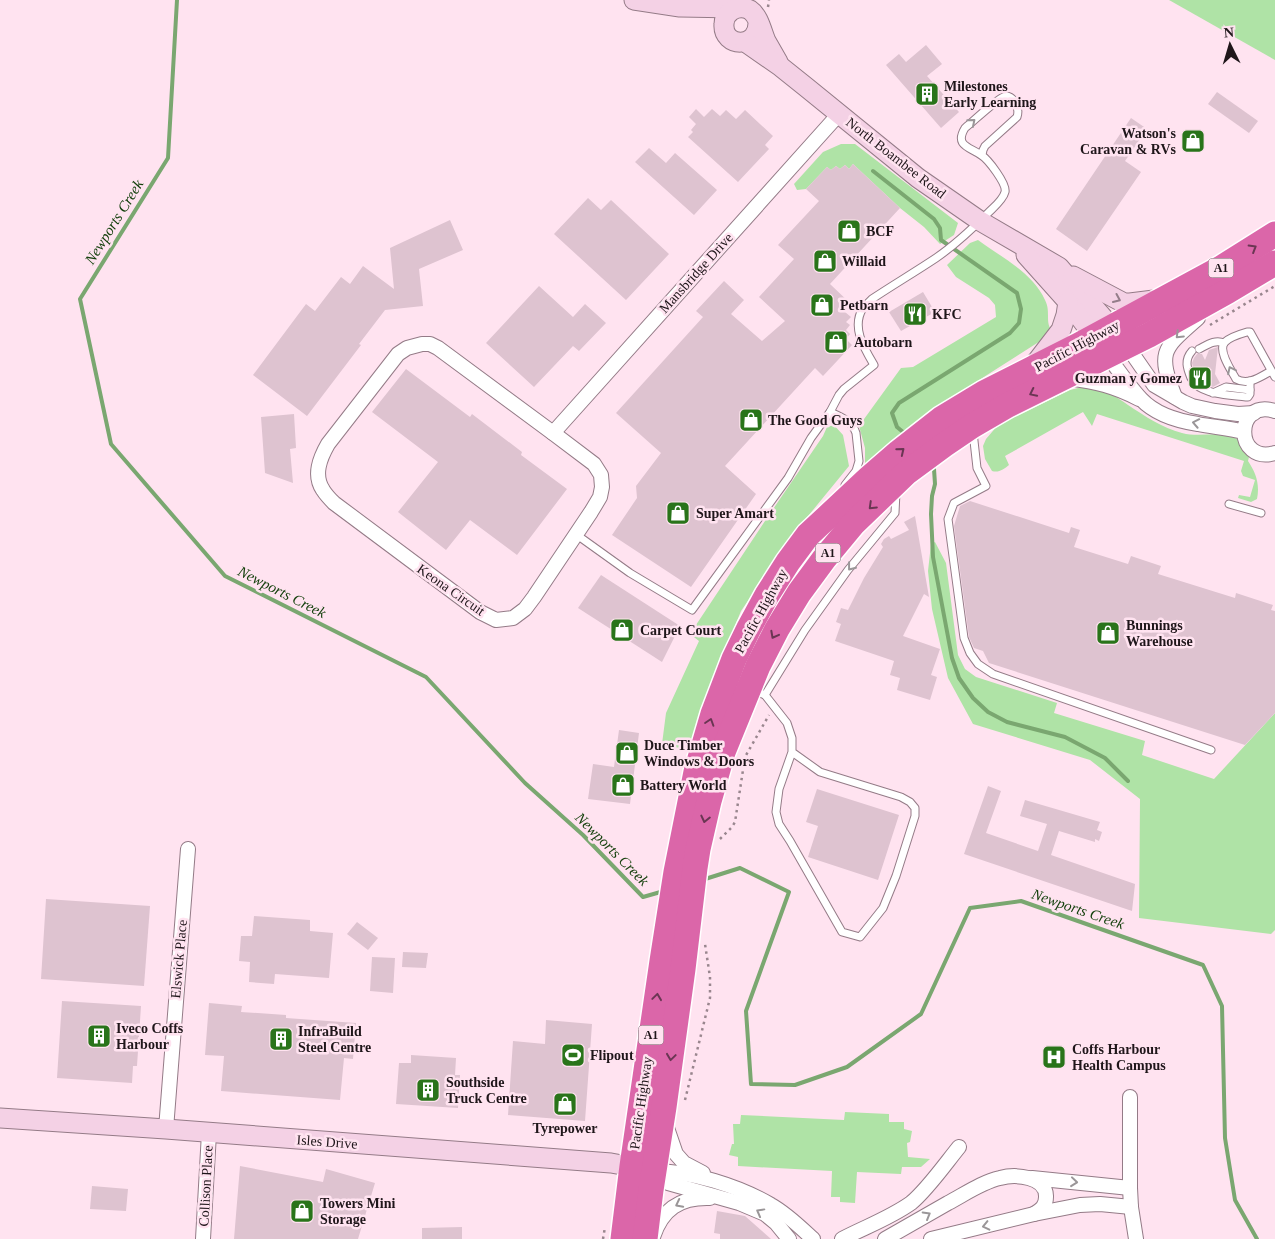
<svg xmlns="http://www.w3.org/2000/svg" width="1275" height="1239" viewBox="0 0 1275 1239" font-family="'Times New Roman',serif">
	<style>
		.green { fill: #afe3a6 }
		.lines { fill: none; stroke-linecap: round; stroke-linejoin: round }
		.stream { stroke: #7aa770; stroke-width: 4 }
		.building { fill: #dec3d0 }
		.lane-casing { stroke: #947b87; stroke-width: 9 }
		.street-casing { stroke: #947b87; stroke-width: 16 }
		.secondary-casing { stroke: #947b87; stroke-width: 21 }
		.highway-casing { stroke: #fff; stroke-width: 28 }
		.path { stroke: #99868e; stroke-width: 2.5; stroke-dasharray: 2.5 4; stroke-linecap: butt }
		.lane { stroke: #fff; stroke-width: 7 }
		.street { stroke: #fff; stroke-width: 14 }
		.secondary { stroke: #f4d1e5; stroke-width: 19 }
		.highway { stroke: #db66a9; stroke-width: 25 }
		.oneway { stroke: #9a9698 }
		.oneway2 { stroke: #6a3653 }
		.oneway3 { stroke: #947d8a }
		.labels { text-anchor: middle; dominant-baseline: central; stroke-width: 5; stroke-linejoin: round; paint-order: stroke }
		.shield { fill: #ffe3f0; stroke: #62545a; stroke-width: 1 }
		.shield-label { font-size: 12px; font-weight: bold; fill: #1f161a }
		.poi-label { font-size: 14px; font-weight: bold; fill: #1f161a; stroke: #ffe3f0; text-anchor: start }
		.street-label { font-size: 14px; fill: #1f161a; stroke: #ffe3f0 }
		.water-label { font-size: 15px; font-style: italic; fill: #15410d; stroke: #ffe3f0 }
	</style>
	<rect width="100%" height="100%" fill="#ffe3f0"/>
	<g class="green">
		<polygon points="1169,0 1275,0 1275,60"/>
		<polygon points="841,144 855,144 958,223 954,235 940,244 924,227 900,208 853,164 849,169 845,165 840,169 836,166 831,170 827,167 806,189 797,190 794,184 823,152"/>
		<path d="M978 240C1001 257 1033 273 1045 300 1051 312 1045 320 1051 330L1045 338 976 382 915 424 873 461 865 464V448L859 426 901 368 913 367 996 317 995 305 989 298 956 277 947 265 970 243Z"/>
		<path d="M1082 387C1086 388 1090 387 1094 388 1107 390 1118 398 1128 405 1145 416 1162 428 1182 433 1204 439 1225 427 1244 444 1250 450 1250 454 1248 461 1256 473 1260 484 1257 499L1251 502 1238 498 1239 495 1250 497 1255 480 1243 476 1241 471 1244 461 1097 414 1092 426 1083 412 1005 456 1009 465C1004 469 999 473 992 471L985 459 983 446 986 439 998 425 1070 390Z"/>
		<polygon points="834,425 843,435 849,466 795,532 741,611 712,683 688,750 662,744 666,713 699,641 690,634 769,515 823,436 827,427"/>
		<polygon points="935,542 946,563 958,655 965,669 976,677 1057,703 1054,713 1145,741 1142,755 1214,779 1275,713 1275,930 1271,934 1139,918 1140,799 1090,760 973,724 948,678 932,609 928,571 931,544"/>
		<polygon points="845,1112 889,1114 889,1122 904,1122 904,1129 912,1131 910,1142 907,1143 908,1157 930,1159 921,1167 902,1167 901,1174 857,1172 855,1203 840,1202 840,1197 831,1197 832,1171 738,1166 738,1157 729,1155 732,1144 734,1144 733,1124 740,1124 741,1115 844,1120"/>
	</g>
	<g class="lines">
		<g class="stream">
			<polyline points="177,0 168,158 80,299 111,444 225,576 426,677 525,783 583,835 643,897 664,891"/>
			<polyline points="873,171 934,219 940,228 941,240 1017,293 1021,309 1019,323 1010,333 899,403 892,413 897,427 903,432"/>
			<polyline points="934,469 935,484 932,496 931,514 933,557 952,658 959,678 973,698 988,712 1007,722 1065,737 1105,758 1128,781"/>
			<polyline points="702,880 740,868 789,892 746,1011 751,1084 795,1085 847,1067 921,1014 970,908 1021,901 1203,965 1222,1006 1225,1138 1235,1200 1257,1239"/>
		</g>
	</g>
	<g class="building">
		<polygon points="926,45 942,64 927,76 959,112 941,128 886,65 899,54 906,62"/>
		<polygon points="1217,92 1258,121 1249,133 1208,104"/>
		<polygon points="696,109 704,117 712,109 720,116 726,110 736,119 745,110 773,136 765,145 769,149 738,182 688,137 693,132 691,130 696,124 689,117"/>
		<polygon points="1131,118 1147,129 1125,161 1141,172 1087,251 1056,229"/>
		<polygon points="649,148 666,163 675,153 717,190 694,215 635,162"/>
		<polygon points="853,164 900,208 830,284 852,305 845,312 851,317 846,322 850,325 846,330 850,334 846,339 852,345 823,376 815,368 725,466 756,494 691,587 612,535 637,498 636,486 661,453 616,413 703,317 696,311 724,281 744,300 731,314 762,341 785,321 759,297 794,259 778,245 819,201 806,189 827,167 831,170 836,166 840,169 845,165 849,169"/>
		<polygon points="588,198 601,210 611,200 669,254 626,300 554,234"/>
		<polygon points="450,220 463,250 419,269 423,306 385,310 359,344 361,345 307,416 253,375 306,304 315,311 341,277 350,284 363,266 394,289 390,248"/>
		<polygon points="539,286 573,317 585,304 606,323 579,351 573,346 534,387 486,343"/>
		<polygon points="923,292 935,312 901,331 889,312"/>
		<polygon points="1218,347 1215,374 1220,383 1213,387 1196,379 1192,363 1194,358 1197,354 1202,354 1205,360 1209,350"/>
		<polygon points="406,369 470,417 472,414 522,452 521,455 567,489 517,555 470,520 446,550 398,512 438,462 372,412"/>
		<polygon points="294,414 296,448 290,449 293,483 265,473 261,417"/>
		<polygon points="970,501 1069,533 1071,527 1080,530 1074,547 1128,564 1131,556 1161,566 1158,574 1235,598 1236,593 1273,605 1271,610 1275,611 1275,713 1245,745 989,663 983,651 974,648 969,637 954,526 960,506"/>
		<polygon points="915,516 929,597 924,594 903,636 940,649 931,675 937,677 930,700 897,690 900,678 890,675 894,661 835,641 841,624 836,622 841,608 848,610 864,578 883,547 881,544 884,539 889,536 891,539 909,530 904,522"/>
		<polygon points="601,575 680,626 662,662 578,608"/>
		<polygon points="619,730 639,733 630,804 588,799 593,764 614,767"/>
		<polygon points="988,786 1001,791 986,833 1038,851 1047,824 1020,816 1025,800 1100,822 1097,830 1102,832 1099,841 1095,839 1095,842 1059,831 1051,855 1135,884 1132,911 964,854"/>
		<polygon points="817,789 899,815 878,880 808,857 818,826 806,822"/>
		<polygon points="46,899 150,906 144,986 41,979"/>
		<polygon points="254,916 310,920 310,931 333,933 329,978 275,974 274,984 249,982 250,962 239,961 241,936 252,936"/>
		<polygon points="357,922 378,938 368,950 347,934"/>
		<polygon points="403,952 428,953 426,968 402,967"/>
		<polygon points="372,957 395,958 393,993 370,991"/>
		<polygon points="62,1001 141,1006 137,1066 133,1066 132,1083 57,1078"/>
		<polygon points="209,1003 242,1006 241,1012 286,1015 286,1018 356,1023 353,1059 344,1058 340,1100 221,1091 224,1056 205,1055"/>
		<polygon points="546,1020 592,1024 585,1121 508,1115 513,1041 545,1044"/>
		<polygon points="411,1055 456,1058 455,1075 460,1075 458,1108 396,1104 399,1063 411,1063"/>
		<polygon points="240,1166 323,1182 326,1169 375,1183 358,1239 234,1239"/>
		<polygon points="92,1186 128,1189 126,1211 90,1209"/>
		<polygon points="717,1211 745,1216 771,1239 720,1239 720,1234 714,1233"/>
		<polygon points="462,1227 462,1239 422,1239 422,1228"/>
	</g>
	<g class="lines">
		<g class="lane-casing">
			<g id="lane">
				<path d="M1199 349C1207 345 1215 339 1224 343"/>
				<path d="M1271 371C1260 377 1248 386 1236 379 1231 370 1217 350 1225 342 1230 337 1240 334 1247 332H1250L1275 377"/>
				<path d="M1191 378C1187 368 1184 360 1192 351"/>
				<path d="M1195 384C1208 395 1230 395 1246 397H1248L1250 394V381"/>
				<polyline points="1213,393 1226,387 1250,390"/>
				<path d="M830 412C841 417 852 421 856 433L859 461 856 471 845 485"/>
				<polyline points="973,432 977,468 986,486 954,503 948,519 964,638 970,653 978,664 993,674 1211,750"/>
				<polyline points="1229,504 1261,513"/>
				<path d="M577 535 630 573 692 610 788 478 811 438 830 412 839 395 844 389 874 365C864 348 851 327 863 308 866 305 869 302 872 299 893 285 915 272 936 258 955 245 972 229 988 213 994 207 1003 200 1005 192 1007 184 988 159 981 155 970 147 954 146 965 128 973 122 997 98 1006 96 1010 96 1013 99 1015 102 1018 107 1019 111 1017 117L985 146 983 150 982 155"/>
				<polyline points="753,690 765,695 787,723 792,738 792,752 820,772 901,797 910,802 915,808 915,816 896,876 883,908 860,937 842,932 790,841 779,824 776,812 779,789 792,752"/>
				<polyline points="765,695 805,630 848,570 895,513 896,492"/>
			</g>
		</g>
		<g class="street-casing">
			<g id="street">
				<path d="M422 344H430L438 348 553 433 594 464 601 475 602 487 600 497 591 512 534 597 525 609 513 618 496 620 480 612 334 503C330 499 326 495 323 490 313 475 320 458 328 444L398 354 407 348Z"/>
				<polyline points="1127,346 1154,385 1183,402 1192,406 1215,411 1238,414 1254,413"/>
				<path d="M1108 356C1118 370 1129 386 1141 399 1155 414 1178 421 1198 424 1213 427 1228 428 1244 432"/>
				<path d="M1069 378C1096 382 1114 386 1139 399"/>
				<path d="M1175 397C1157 351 1163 349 1198 318"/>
				<path d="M1275 411C1234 398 1234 465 1275 453"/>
				<polyline points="553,433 839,114"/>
				<polyline points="1130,1097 1130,1188 1131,1207 1136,1239"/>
				<polyline points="666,1125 676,1154 684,1163 703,1173"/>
				<polyline points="166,1129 188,849"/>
				<path d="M654 1171C691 1171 739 1186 771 1205 787 1214 800 1227 813 1239"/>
				<polyline points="654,1171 668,1183 739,1203 765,1214 776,1223 789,1239"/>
				<polyline points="1032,1178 1130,1188"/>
				<path d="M653 1237C662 1209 680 1197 710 1198"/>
				<polyline points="203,1239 209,1133"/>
				<path d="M842 1239C865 1227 890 1218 911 1203 927 1190 946 1163 959 1147"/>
				<path d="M885 1239C906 1227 927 1215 948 1203 965 1194 982 1182 1000 1178 1015 1174 1047 1176 1046 1197 1046 1206 1041 1210 1034 1214"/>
				<polyline points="931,1239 1034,1214 1080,1205 1100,1204 1131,1207"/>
			</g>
		</g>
		<g class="secondary-casing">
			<g id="secondary">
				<polyline points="634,0 680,7 736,8"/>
				<path d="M758 22C759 49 722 48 724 24 724 19 727 14 731 11 737 7 744 7 750 10 759 16 762 32 766 41 770 48 774 55 778 62"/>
				<polyline points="745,42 781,67 806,87 918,178 980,221 1059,267 1119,336"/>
				<polyline points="1026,255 1068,302 1102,347"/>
				<polyline points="1073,276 1124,303 1130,303 1154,300"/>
				<polyline points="1034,365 1061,330 1066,315 1068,302"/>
				<polyline points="0,1118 166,1129 611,1163 644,1169"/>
			</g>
		</g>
		<g class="highway-casing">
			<g id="highway">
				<polyline points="623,1239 632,1166 662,961 676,872 696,772 713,714 734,659 749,628 767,595 788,562 808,535 869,478 899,452 941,419 984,393 1077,346 1221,268 1275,234"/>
				<polyline points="645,1239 651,1190 664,1107 683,969 695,868 698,849 709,801 723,752 758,666 777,629 799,593 824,559 853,524 906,473 944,445 972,426 1008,405 1149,335 1228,291 1275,263"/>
			</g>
		</g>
		<g class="path">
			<polyline points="768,7 769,0"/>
			<polyline points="1210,325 1275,286"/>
			<polyline points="720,839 732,827 735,822 745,757 769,715"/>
			<polyline points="685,1100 710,998 710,977 705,944"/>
			<polyline points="603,1239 605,1227"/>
		</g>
		<use href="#lane" class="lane"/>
		<use href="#street" class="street"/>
		<use href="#secondary" class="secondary"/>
		<use href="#highway" class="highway"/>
	</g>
	<defs><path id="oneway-chevron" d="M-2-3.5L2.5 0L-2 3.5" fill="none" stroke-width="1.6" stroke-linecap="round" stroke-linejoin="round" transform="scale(1.25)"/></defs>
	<g class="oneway">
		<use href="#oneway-chevron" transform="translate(972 122) rotate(-40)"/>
		<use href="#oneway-chevron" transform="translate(1179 335) rotate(136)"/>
		<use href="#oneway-chevron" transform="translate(1231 370) rotate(-116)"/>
		<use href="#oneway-chevron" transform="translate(1196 423) rotate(-169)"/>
		<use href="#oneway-chevron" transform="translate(851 567) rotate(128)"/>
		<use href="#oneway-chevron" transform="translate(1074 1182) rotate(6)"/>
		<use href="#oneway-chevron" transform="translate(679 1204) rotate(153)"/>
		<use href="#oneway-chevron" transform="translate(760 1212) rotate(-151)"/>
		<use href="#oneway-chevron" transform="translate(927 1215) rotate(-30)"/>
		<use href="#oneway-chevron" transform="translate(986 1226) rotate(167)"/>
	</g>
	<g class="oneway2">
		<use href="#oneway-chevron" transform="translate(1253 248) rotate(-31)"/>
		<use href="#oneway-chevron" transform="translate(1033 393) rotate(154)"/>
		<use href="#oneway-chevron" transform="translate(901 451) rotate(-39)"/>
		<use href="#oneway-chevron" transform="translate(872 506) rotate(136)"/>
		<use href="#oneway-chevron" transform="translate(774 635) rotate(118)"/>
		<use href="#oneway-chevron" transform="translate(710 722) rotate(-72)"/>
		<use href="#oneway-chevron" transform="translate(705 819) rotate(103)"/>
		<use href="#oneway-chevron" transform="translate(657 997) rotate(-82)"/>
		<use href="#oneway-chevron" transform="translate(671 1057) rotate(98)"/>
	</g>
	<use class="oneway3" href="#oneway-chevron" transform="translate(1117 299) rotate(24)"/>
	<defs>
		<g id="building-square" transform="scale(1.25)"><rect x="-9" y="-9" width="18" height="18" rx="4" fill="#29741a" stroke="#ffe3f0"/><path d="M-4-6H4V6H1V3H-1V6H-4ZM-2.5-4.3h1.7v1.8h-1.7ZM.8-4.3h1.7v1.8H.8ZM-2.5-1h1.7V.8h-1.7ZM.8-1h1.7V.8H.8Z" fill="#fff"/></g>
		<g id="shop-square" transform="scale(1.25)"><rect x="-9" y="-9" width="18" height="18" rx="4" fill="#29741a" stroke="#ffe3f0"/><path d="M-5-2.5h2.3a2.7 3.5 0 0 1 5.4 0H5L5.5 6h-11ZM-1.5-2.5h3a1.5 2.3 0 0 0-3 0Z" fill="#fff"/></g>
		<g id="restaurant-square" transform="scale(1.25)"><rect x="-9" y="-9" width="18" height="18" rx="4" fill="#29741a" stroke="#ffe3f0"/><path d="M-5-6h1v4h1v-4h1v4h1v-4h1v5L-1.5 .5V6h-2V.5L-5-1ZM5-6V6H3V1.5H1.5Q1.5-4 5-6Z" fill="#fff"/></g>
		<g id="stadium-square" transform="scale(1.25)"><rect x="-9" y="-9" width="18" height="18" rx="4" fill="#29741a" stroke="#ffe3f0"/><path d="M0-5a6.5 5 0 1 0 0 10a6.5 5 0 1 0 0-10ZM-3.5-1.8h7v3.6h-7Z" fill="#fff"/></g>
		<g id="hospital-square" transform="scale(1.25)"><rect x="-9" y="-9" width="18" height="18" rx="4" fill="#29741a" stroke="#ffe3f0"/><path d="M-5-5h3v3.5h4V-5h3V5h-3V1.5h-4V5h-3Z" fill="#fff"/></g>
	</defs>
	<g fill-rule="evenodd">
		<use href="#building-square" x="927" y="94"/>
		<use href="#shop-square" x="1193" y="141"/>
		<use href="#shop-square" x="849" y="231"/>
		<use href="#shop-square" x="825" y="261"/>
		<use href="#shop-square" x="822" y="305"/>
		<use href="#restaurant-square" x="915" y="314"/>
		<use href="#shop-square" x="836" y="342"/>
		<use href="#restaurant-square" x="1200" y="378"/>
		<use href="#shop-square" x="751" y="420"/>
		<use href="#shop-square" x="678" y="513"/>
		<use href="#shop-square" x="622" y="630"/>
		<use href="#shop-square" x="1108" y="633"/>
		<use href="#shop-square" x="627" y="753"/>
		<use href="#shop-square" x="623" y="785"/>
		<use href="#building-square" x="99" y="1036"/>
		<use href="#building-square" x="281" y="1039"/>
		<use href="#stadium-square" x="573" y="1055"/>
		<use href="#hospital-square" x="1054" y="1057"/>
		<use href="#building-square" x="428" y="1090"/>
		<use href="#shop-square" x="565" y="1104"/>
		<use href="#shop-square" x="302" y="1211"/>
	</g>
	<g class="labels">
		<g class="shield">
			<rect x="1208.5" y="258.5" width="25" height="19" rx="4"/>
			<rect x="815.5" y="543.5" width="25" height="19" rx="4"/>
			<rect x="638.5" y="1025.5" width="25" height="19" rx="4"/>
		</g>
		<g class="shield-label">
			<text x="1221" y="268">A1</text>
			<text x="828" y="553">A1</text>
			<text x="651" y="1035">A1</text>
		</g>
		<g class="poi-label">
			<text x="944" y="86">Milestones<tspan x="944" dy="16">Early Learning</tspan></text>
			<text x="1176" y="133" text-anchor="end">Watson's<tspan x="1176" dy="16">Caravan &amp; RVs</tspan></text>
			<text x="866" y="231">BCF</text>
			<text x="842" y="261">Willaid</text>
			<text x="840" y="305">Petbarn</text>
			<text x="932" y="314">KFC</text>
			<text x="854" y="342">Autobarn</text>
			<text x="1182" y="378" text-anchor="end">Guzman y Gomez</text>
			<text x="768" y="420">The Good Guys</text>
			<text x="696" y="513">Super Amart</text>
			<text x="1126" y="625">Bunnings<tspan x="1126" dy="16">Warehouse</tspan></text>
			<text x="640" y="630">Carpet Court</text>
			<text x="644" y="745">Duce Timber<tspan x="644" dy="16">Windows &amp; Doors</tspan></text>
			<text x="640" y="785">Battery World</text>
			<text x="116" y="1028">Iveco Coffs<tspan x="116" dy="16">Harbour</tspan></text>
			<text x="298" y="1031">InfraBuild<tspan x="298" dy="16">Steel Centre</tspan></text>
			<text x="1072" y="1049">Coffs Harbour<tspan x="1072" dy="16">Health Campus</tspan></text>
			<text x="590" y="1055">Flipout</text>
			<text x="446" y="1082">Southside<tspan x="446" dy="16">Truck Centre</tspan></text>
			<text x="565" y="1128" text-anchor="middle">Tyrepower</text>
			<text x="320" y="1203">Towers Mini<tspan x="320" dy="16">Storage</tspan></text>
		</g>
		<g class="street-label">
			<text transform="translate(896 158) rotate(38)">North Boambee Road</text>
			<text transform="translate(696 273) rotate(-48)">Mansbridge Drive</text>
			<text transform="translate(1077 346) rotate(-28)">Pacific Highway</text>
			<text transform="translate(451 590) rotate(35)">Keona Circuit</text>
			<text transform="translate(761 611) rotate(-61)">Pacific Highway</text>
			<text transform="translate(179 959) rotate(-85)">Elswick Place</text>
			<text transform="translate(641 1103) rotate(-82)">Pacific Highway</text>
			<text transform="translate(327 1142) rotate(4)">Isles Drive</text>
			<text transform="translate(206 1186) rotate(-87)">Collison Place</text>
		</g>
		<g class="water-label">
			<text transform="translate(114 222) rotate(-58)">Newports Creek</text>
			<text transform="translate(282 592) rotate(27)">Newports Creek</text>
			<text transform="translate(612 849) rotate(45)">Newports Creek</text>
			<text transform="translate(1078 909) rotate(19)">Newports Creek</text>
		</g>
	</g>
	<g transform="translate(1230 45) rotate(355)" stroke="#ffe3f0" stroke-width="4" paint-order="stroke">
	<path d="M0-4L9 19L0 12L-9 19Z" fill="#1f161a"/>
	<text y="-8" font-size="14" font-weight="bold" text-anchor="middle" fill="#1f161a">N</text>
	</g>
</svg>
